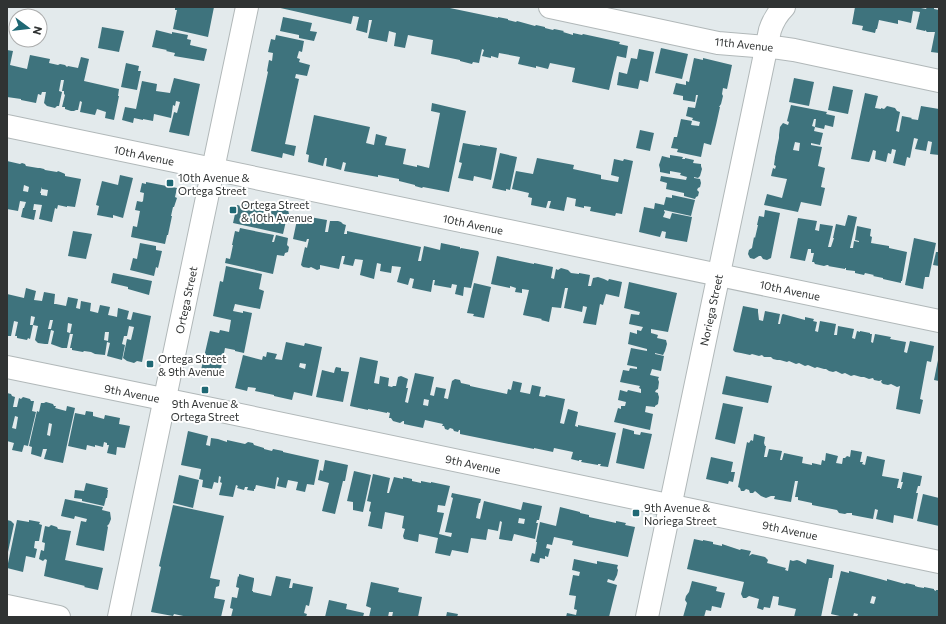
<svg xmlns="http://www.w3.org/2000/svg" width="946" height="624" viewBox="0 0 946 624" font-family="Commissioner,sans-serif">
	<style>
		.building { fill: #3e737d; fill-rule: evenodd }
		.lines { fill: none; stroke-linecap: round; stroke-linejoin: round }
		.minor-casing { stroke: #b1b8b9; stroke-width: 24 }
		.minor { stroke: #fff; stroke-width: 22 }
		.poi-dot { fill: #1f6874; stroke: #fff; stroke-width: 1.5 }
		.labels { text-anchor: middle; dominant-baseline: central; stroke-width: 4; stroke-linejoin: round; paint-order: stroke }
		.street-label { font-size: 11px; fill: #303333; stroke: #fff }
		.poi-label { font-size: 11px; fill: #303333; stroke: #fff; text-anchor: start }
	</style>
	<rect width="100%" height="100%" fill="#e3eaec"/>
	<g class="building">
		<polygon points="175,7 214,7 208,37 173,29 177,10 175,10"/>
		<polygon points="276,7 445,7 498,18 498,17 508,19 508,20 516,22 517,21 535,26 536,25 545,27 545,28 553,30 554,29 564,31 563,32 573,35 573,33 582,35 583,34 620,42 619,44 628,46 626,58 617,56 609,90 572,82 575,68 550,63 548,69 536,66 536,68 518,64 520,57 499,53 498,58 491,56 491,58 482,56 484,50 482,49 479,63 473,62 472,64 460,61 460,60 431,54 433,40 408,35 405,48 394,46 396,33 389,31 387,42 368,38 372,20 369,20 367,33 356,30 359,17 353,16 351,24"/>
		<polygon points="855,7 921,7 921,8 926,9 927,7 934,7 934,9 939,10 938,20 939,21 939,53 931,52 935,32 927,32 925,30 925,31 916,29 920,12 913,11 911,23 898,20 898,24 879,20 877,29 876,29 875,33 862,30 863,26 852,24"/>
		<polygon points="283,17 312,23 310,31 317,32 314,41 299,38 299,35 280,31"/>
		<polygon points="102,27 124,31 119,52 98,48"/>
		<polygon points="156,30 172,34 172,32 188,35 187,39 191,40 190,45 207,49 204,61 174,56 175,53 166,51 167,50 152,47"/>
		<polygon points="276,35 304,41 302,52 299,51 297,58 300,59 299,62 310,65 307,76 296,74 295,78 299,79 285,144 296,146 294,156 283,153 282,158 251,151 268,72 267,71 269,60 272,61 273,53 268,52 271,39 275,40"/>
		<polygon points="661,48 688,54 682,79 655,73"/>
		<polygon points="639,49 654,52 648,82 640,80 638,89 617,85 619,72 627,74 631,58 637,59"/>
		<polygon points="7,50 13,51 10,65 27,69 30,55 50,59 49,63 58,65 60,64 65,65 67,67 68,66 78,68 81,57 89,59 84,81 119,89 118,96 119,96 114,120 105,118 106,112 97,109 95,115 80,112 82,102 80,101 78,110 76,110 74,111 71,111 65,109 65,107 62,107 65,95 64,94 64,91 62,91 64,80 61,80 59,91 62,92 59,106 57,106 55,108 47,106 44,103 46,92 42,92 41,95 38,94 36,103 21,100 21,99 7,97"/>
		<polygon points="694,58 703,60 703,58 732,65 727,89 723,88 722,94 723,96 721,104 719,107 720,107 716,125 711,145 704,143 701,157 677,152 678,149 671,148 674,137 677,137 681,119 692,121 691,125 699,126 700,122 692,120 693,118 686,116 688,107 695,108 698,95 696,95 695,102 683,100 683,96 673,94 676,83 686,85 686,81 689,82"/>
		<polygon points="126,63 139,66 138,71 141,71 137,90 121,87"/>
		<polygon points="174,78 200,84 189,136 169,132 174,112 177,113 180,102 176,101 175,106 173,105 171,118 154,114 153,121 143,119 143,120 134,118 133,123 122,120 125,107 136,109 142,81 157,84 156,91 170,93"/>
		<polygon points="794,78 814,82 809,106 789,102"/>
		<polygon points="833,86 853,90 848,114 828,110"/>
		<polygon points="865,93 878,96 875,108 881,109 881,108 884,109 887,106 895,108 897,111 900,112 896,131 899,132 902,116 912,118 911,119 918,120 921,106 939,109 939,155 930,154 932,142 928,141 926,151 915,149 918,139 914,138 910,158 907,157 905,166 893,163 896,150 892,149 891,154 888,153 886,162 875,159 876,151 873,150 870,160 869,162 851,159"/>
		<polygon points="432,103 466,111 449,192 423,187 422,188 415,186 415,185 399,181 399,179 378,175 378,177 344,171 346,163 343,162 341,170 326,166 327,158 325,158 323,166 308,162 309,155 306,154 314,115 370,127 366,143 374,145 376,134 387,137 385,145 406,149 403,164 417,167 417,165 429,168 440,113 431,111"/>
		<path d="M791 105 827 112 826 114 835 116 833 127 825 125 824 129 815 127 816 119H814L812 126 815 127 814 131 823 133 820 145 811 143V145L822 147 818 166 825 168 821 187 825 188 821 206 801 202 798 212 764 205 767 194 782 198 787 179 771 176 773 168 775 169 776 166 774 165 775 158V157L779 138V135L780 127 783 123 788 125 789 122 787 121ZM795 142 800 143 799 151 793 150Z"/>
		<polygon points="640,130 654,133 650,151 636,148"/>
		<polygon points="463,143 480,146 480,145 497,148 491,180 474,176 473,181 458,178 462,163 459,162"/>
		<polygon points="500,153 517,157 510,190 506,189 506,191 492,188"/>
		<polygon points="670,155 683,157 682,159 685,159 685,158 694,160 693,163 701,164 701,166 702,169 700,176 698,178 694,177 694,178 700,179 701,183 700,187 698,188 697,190 699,192 698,196 696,197 695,199 684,196 684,193 666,189 667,183 660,181 661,176 686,180 687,177 680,175 681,173 670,171 670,174 660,172 660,169 659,165 662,156 670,158"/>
		<polygon points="537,158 574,165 573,169 601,175 601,179 618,182 619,177 611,175 614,159 623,161 624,159 633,161 622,214 616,213 615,216 590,211 591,207 584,206 584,208 575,206 576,199 567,197 564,211 549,208 551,201 548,201 546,208 531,205 532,198 528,197 529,193 512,189 516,171 533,174"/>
		<path d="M7 161 20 164 22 163 25 164 26 166 38 168H40L44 169 45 170 57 172 58 171 63 173 65 174V176L81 179 75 207 67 206V207L58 205 57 209 55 208 52 222 39 219 42 205 34 204 33 210H36L34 220 21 217 23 208H24L26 202 20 201 18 211 7 209ZM24 185 29 187 28 192 23 191ZM42 187V189L48 190 47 196 41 195V193H40Z"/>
		<polygon points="120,175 133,178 123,218 113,215 113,218 97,215 99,206 96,205 102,181 118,185"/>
		<polygon points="146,182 177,188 175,197 177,198 174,207 173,207 171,216 172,216 168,235 167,235 165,244 131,237 133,226 137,227 140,211 135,210 137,201 142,202 143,201 144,193 140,192 142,183 146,184"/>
		<polygon points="672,195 695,200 691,216 664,210 664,211 665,212 663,217 670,219 672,213 692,217 687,242 665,238 666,232 662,231 660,237 639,232 644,207 654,209 655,203 664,205 666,197 672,198"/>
		<polygon points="246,203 281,211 284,210 288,210 289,214 288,222 286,221 283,234 233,223 237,205 245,207"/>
		<polygon points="765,210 780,213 771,258 767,260 763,259 761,256 759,256 754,259 750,258 748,254 749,250 752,248 754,237 755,238 758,225 757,225 759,216 764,217"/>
		<polygon points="298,215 327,220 325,232 328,232 330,221 338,221 341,222 343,224 346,225 344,234 347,234 347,231 421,247 418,261 421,261 424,246 440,250 441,243 460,247 460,249 461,248 478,251 479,253 471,288 464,287 463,296 455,294 457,285 452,284 451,288 434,285 435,280 433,280 431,292 412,288 414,279 410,278 408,285 397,282 401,267 392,266 391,273 380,271 381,264 377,263 374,279 360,275 363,260 355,259 353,266 343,264 345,256 342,256 339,269 320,265 320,269 317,270 311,267 309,268 303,267 301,265 305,247 307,248 309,239 307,239 306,242 293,239"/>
		<polygon points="848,215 857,217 850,248 853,248 854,241 859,242 859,241 855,240 857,226 871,229 870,236 872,237 871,243 889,246 889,248 907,252 902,281 901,281 901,283 883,279 883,278 873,276 874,275 865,273 864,275 855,273 855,271 846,270 846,268 845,268 845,269 828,266 829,265 827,265 824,266 815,264 814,262 812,262 814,253 811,253 811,249 808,249 805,261 790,258 798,218 817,221 815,230 819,231 820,224 833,226 828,247 831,247 834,238 833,238 836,224 845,226"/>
		<polygon points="240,228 274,235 272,242 274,242 276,235 288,238 287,245 289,247 288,252 285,253 284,256 277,255 273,274 225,263 226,258 230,259 233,245 232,245 235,231 239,232"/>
		<polygon points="73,231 92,234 86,259 68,256"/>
		<polygon points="914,238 936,243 929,277 925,277 923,289 905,285"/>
		<polygon points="140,243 156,246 156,250 162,251 158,268 156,267 154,276 130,270 133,258 137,259"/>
		<polygon points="936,252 939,252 939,266 933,265"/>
		<polygon points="497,256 534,264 534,263 553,267 551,278 554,279 556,269 558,270 561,268 568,270 571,273 579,274 579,273 590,275 588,286 591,286 593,278 598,277 604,279 608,281 609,279 622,282 619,297 606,294 603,305 600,304 596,325 583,323 587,307 583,306 582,312 564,308 568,288 565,288 561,308 552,307 549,322 541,320 542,319 523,315 529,290 522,289 522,293 515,292 516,288 510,286 510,288 491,284"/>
		<polygon points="226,266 262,274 259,289 264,291 260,309 235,304 233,311 243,313 243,311 252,313 244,353 235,351 235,350 225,348 220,374 201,370 210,331 219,333 220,330 229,332 231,320 213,316 220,281 223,282"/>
		<polygon points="113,273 152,281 149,295 128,289 128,287 111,283"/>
		<polygon points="629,282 677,293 668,332 651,329 651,333 658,335 657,338 666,340 667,344 665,351 663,355 655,353 655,354 664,356 661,371 652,369 650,375 659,377 658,379 659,382 658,389 656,390 655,392 658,393 658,394 659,397 658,404 655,406 655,407 646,406 645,412 653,414 650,430 614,422 618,408 621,409 621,406 625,406 626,402 618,400 620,390 627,392 628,390 641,393 641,389 639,388 640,386 620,382 623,370 629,371 630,368 637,369 637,367 627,365 631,348 647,351 647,349 628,344 630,332 637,334 637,330 641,331 643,327 629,324 631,314 639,315 640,312 624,308"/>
		<polygon points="474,283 491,287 484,318 473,316 474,314 467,313"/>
		<path d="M26 288 36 291 34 300 42 301 44 292 55 294 54 304H56L66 306 68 297 78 299 76 308 80 309 81 301 91 303 90 311 98 313 100 305 110 307 108 315 113 316 117 317 118 308 129 311 127 319 131 320 133 312 151 316 142 362 137 361 134 363 127 361 123 358 127 339 131 340 134 327 129 326 127 336H124L122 344 125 345 122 360 107 356 110 343 107 342 105 355 95 354 91 352 84 351 83 352 72 350V348H70L73 334H70L72 324 68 323 67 332 70 333 67 348H62L51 344 54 331 51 330 48 344H45L38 343 35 340 38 326 33 325 30 339 28 338 27 340 17 338V336H15L18 322 14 321 11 336H7V294L24 298ZM31 316 35 317 33 325H30ZM50 320H53L51 329H48ZM105 332H109L108 341 104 340Z"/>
		<polygon points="743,306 758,309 758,312 759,320 763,321 765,311 780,314 778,324 780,324 782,315 783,314 805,320 805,317 814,319 813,321 817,322 815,331 818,332 820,321 836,324 834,335 837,335 838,326 854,329 852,338 855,339 857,331 860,332 860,331 870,333 870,334 872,334 871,342 873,343 875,334 891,337 890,339 906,342 904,352 907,353 910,341 934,346 931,362 927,361 920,399 923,400 920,414 896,409 900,386 897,387 891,384 888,385 883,384 881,382 882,380 879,381 874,380 873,378 869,379 864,377 861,377 854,375 851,376 845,373 842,374 836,371 833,372 829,371 826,369 824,369 817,367 815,368 808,365 805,366 799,363 796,364 789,361 787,362 780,360 777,360 773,359 771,357 764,357 762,355 759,356 752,354 750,355 741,353 735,352 733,350"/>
		<path d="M286 342 304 346 305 343 322 347 312 396 294 392 292 400 274 396V395L255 391 256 388 248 387 247 391 235 388 243 355 262 360 263 356 266 357 267 352 277 354 275 359 282 360ZM300 363 306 364 305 369 299 367Z"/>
		<path d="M360 357 378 361 374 383 379 384 380 376 389 378 388 386 392 387 393 386H396L398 377 401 376 408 379 406 388H408L405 402 408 403 415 373 434 377 430 395 434 396 436 387 446 389 444 398 448 399 452 381 455 379 460 380 461 383 470 385V386L507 394 508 389 511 390 513 381 522 383 520 392 530 394 532 385 541 387 539 396 545 397 546 395 565 399 560 423 564 424 568 409 578 412 575 426 578 427V425L616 433 608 467 600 466 601 464H598V465L581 462 582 460H579V461L571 459 573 452 554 448 553 452 534 448V449L460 434V430H459L458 432 454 431 453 429 450 428 448 430 445 429 444 426H442L443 424 425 420 423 428 404 424V421H403L400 423 393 421 391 418H389L390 413 387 412V413L368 409V410L350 406ZM424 399 429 400 428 406 423 405Z"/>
		<polygon points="938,360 939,360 939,381 934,380"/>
		<polygon points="336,367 341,368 341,371 349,372 343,402 316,397 322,370 334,373 335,369"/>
		<polygon points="726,376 772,386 768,403 722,394"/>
		<path d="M7 393 11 394 12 396 15 397 13 407H17L19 398 21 399 23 397 30 399 31 401H34L32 411 36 412 28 446 24 445 22 452 12 450 14 443 7 441ZM15 416 18 417 16 429 12 428Z"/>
		<path d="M46 402 53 404 54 406H56L55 408 66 411 67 406 75 408 63 463 44 459 47 449H43L41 457 31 454 32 447 29 446 37 411 39 412 41 403H44ZM49 423 52 424 50 436 47 435Z"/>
		<polygon points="723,403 743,407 735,444 715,439"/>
		<polygon points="86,411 93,412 93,416 104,419 105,415 120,418 119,424 130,426 125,448 117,447 116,455 107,453 109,445 107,445 107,443 104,442 103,447 95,445 95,447 87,445 86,450 68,446 75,413 85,415"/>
		<polygon points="623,428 634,431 634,434 640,435 641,432 652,434 644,469 616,463"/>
		<polygon points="188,431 208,436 206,445 210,446 211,438 218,439 227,442 227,440 245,444 248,442 253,443 254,445 264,448 264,449 272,451 273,449 283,451 283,452 319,460 314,485 307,484 305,492 296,490 298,482 288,480 286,488 277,486 279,478 277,477 275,489 256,485 255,489 254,489 254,491 247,490 248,487 245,487 244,490 237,488 238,486 236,485 233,497 219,495 222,483 220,482 221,477 219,476 218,483 214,482 212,489 202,487 203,480 199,479 201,469 181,465"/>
		<polygon points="754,434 765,437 764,443 765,446 766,446 764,457 767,457 769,449 782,451 780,460 782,460 784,453 803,457 802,463 812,465 812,463 821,465 822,460 825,461 826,453 838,456 836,463 842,464 843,458 845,458 847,456 850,457 851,450 862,452 860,462 863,462 862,464 865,465 867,456 885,460 882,476 899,479 897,488 900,488 900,489 901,489 903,482 901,482 903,472 922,476 920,486 918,486 916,493 918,493 913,519 894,515 893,523 876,519 878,510 875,509 873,519 852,515 852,513 847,513 845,514 839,513 837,510 812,505 812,503 798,500 798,497 795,497 798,481 795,481 791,502 774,499 775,496 771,496 766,498 761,496 755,491 753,493 750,493 749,490 746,489 744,491 741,491 740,488 738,487 747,442 749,443 751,440 753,441"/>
		<polygon points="711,457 733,462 731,472 735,472 733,482 729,481 728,484 706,479"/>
		<polygon points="325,460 348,465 345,481 343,481 335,514 322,511 329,483 318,480 320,470 323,471"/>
		<polygon points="354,471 371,475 363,512 353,510 353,502 347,501"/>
		<path d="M373 474 390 478 387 493H389L394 477 403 479V477L412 479V481L421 483V481L431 483V482L450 486 445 506 438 505 437 512 444 513 439 534 451 537 452 533 445 532 453 498 451 497 452 493 481 499 480 503H479L476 518 480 519 484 501 521 510 523 502 542 506 539 520H537L536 523H538L535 539 514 534 512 541 499 539 502 522 500 521 498 531 488 529 486 540 471 538 468 553 452 550 450 556 435 553 438 538 419 534 418 542 404 539 403 536 405 529 402 528 404 516 385 512 382 529 368 526 371 512 369 511 371 502 367 501ZM519 518 525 519 524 524 518 523Z"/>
		<polygon points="179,475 199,480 193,508 173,503"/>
		<polygon points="86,483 108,488 107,490 108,490 107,498 106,498 104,506 82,501 82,499 74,498 75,490 84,491"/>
		<polygon points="923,494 939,498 939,526 917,521"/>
		<polygon points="65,499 103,507 102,510 110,512 111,519 109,524 107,526 108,527 104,551 76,545 81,521 86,522 87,519 75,516 74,519 61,516"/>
		<polygon points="173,505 224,516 210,578 220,580 219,586 216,587 214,598 225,600 221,617 188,617 174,614 173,616 151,612 161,567 159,566"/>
		<polygon points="560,507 580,512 580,513 589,515 589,517 616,523 616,521 626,523 625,525 635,527 628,557 572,545 573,541 554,537 552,545 547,544 546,548 550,549 548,557 545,556 545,559 540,558 539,563 530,561 532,553 535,554 537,542 536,542 540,522 556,526"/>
		<polygon points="7,520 11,521 14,524 8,552"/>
		<polygon points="17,520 29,522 29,520 40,522 39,524 42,525 39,541 35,541 34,548 37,549 35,558 26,556 23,572 7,568"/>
		<polygon points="51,525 57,527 58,529 71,531 65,560 103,568 98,590 84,587 85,586 44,576 47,560 45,559 43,561 39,559 41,550 44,551 45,543 42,542 45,526 49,527"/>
		<polygon points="694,539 703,541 703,540 713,542 713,544 722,546 722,544 740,550 741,549 751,551 749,556 752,554 765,557 768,560 767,563 786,568 785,570 788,571 790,560 793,561 797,560 800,561 806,564 807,559 834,565 832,578 829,578 821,617 794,617 796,609 778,605 779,597 773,596 770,608 764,607 763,610 757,608 759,599 749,596 746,598 743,598 741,594 744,582 687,569"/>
		<polygon points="574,559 597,564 597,561 618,565 617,568 618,570 617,575 614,581 608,579 607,582 617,585 609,617 585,617 579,616 579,617 566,617 567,613 576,615 577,610 574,609 576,596 569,595 573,575 579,576 580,572 572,570"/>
		<path d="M841 571 849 573V571L880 579 887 581V579L905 584 906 583 915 585V586L918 587 924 588V587L934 589V590L936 591V590H939V617L867 616V617H857L858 614 854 613 853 617H844L831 614ZM872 596 876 597 874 604 870 603Z"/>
		<polygon points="239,574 254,578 254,580 252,591 253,591 253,592 271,596 276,576 291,579 289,588 292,588 293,583 313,587 309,606 306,605 304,613 307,614 306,617 231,617 233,609 230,608 232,597 237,598 239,588 236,587 238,576 239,577"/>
		<polygon points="692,581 717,587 716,591 725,593 721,608 712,606 711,611 706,610 704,617 683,617 687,603 685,600 686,596 689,592"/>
		<polygon points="371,582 399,588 398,592 422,597 418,617 392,617 393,612 389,612 388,617 369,617 371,608 366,606"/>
		<polygon points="329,600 347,604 346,609 364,613 363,617 325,617"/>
		<polygon points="447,612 458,614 457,617 446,617"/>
	</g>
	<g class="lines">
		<g class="minor-casing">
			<g id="minor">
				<polyline points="550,7 718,43 780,48 794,50 939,81"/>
				<polyline points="7,126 939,321"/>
				<polyline points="7,367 202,407 939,562"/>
				<polyline points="7,606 59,617"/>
				<polyline points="119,617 247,7"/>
				<path d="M647 617 770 30C773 21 777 14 784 7"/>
			</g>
		</g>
		<use href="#minor" class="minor"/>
	</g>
	<g class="poi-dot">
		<rect x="166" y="179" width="8" height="8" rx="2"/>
		<rect x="229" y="206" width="8" height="8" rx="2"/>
		<rect x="146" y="360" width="8" height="8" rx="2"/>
		<rect x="201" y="386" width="8" height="8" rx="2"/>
		<rect x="632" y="509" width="8" height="8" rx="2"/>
	</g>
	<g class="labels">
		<g class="street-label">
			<text transform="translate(744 44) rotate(6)">11th Avenue</text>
			<text transform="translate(144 155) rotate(12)">10th Avenue</text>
			<text transform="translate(473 224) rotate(12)">10th Avenue</text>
			<text transform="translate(790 290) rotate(12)">10th Avenue</text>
			<text transform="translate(186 300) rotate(-78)">Ortega Street</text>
			<text transform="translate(711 310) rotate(-78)">Noriega Street</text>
			<text transform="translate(132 393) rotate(11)">9th Avenue</text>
			<text transform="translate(473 464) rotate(12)">9th Avenue</text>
			<text transform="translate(790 530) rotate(12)">9th Avenue</text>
		</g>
		<g class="poi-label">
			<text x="178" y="177">10th Avenue &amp;<tspan x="178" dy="13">Ortega Street</tspan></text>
			<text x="241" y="204">Ortega Street<tspan x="241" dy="13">&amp; 10th Avenue</tspan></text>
			<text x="158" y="358">Ortega Street<tspan x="158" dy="13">&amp; 9th Avenue</tspan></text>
			<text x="205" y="403" text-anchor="middle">9th Avenue &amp;<tspan x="205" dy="13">Ortega Street</tspan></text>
			<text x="644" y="507">9th Avenue &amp;<tspan x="644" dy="13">Noriega Street</tspan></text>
		</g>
	</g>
	<rect width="946" height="624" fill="none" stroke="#303333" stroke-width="16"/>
	<g transform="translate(28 28) rotate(105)"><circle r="19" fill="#ffffff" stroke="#acadad"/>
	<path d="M0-3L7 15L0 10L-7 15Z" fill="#1f6874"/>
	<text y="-6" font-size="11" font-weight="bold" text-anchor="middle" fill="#303333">N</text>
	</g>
</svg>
